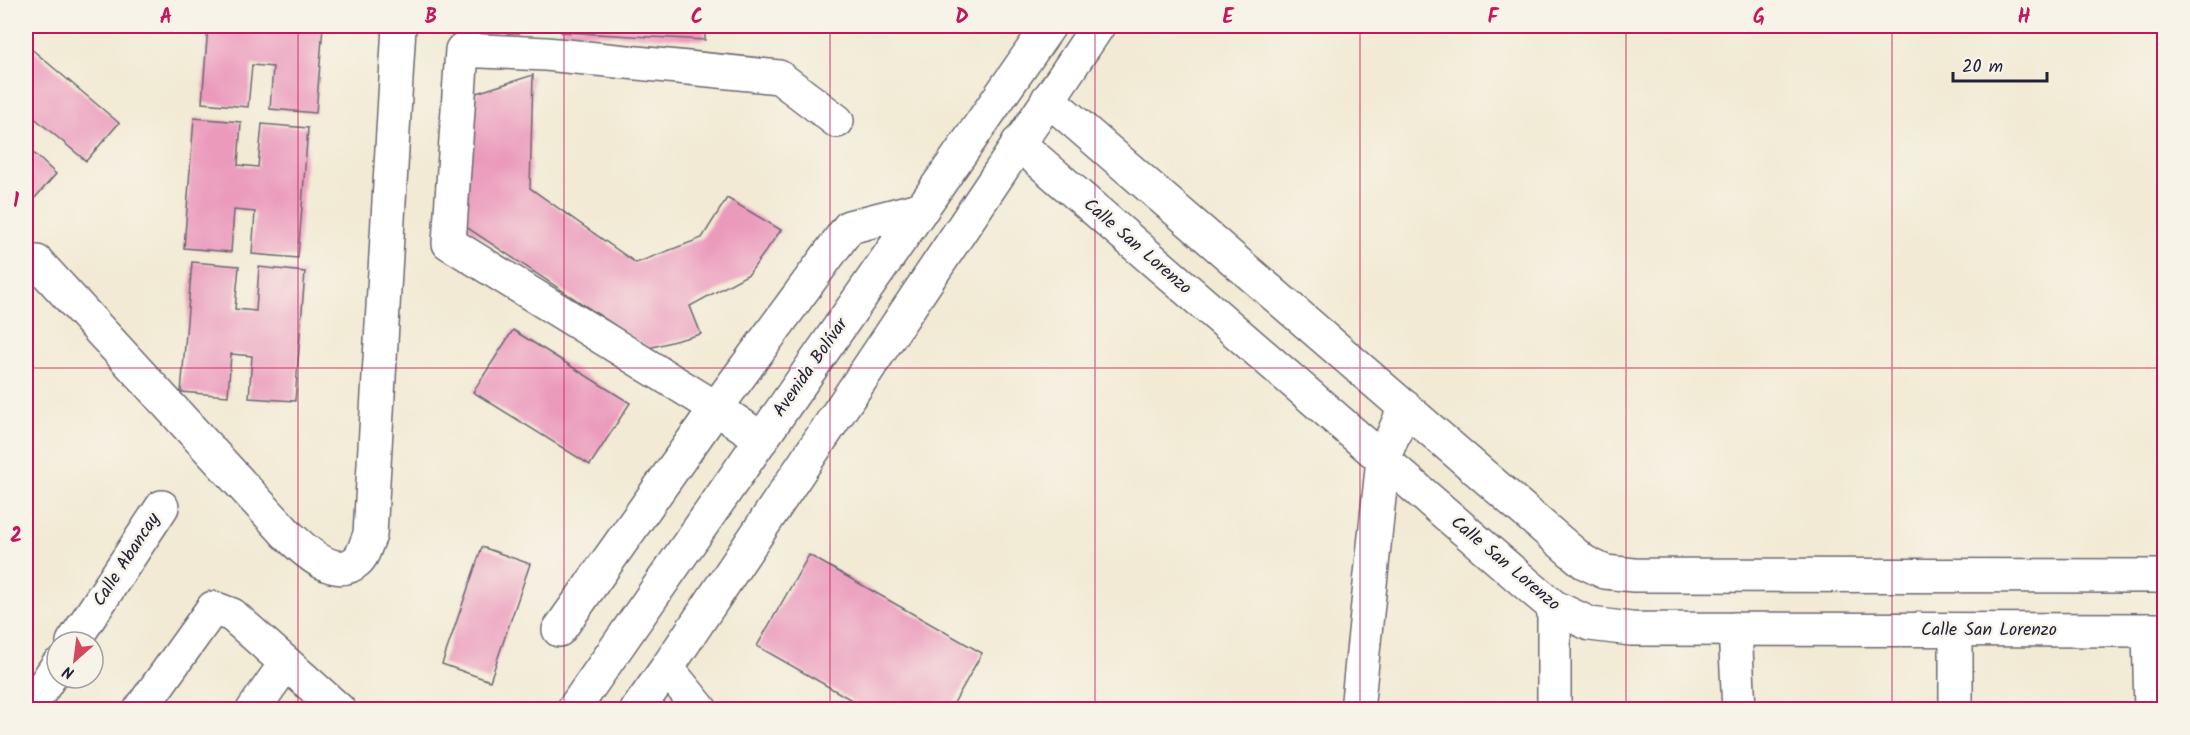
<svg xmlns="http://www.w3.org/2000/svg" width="2190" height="735" viewBox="0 0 2190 735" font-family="Kalam,sans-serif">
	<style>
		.building { fill: #eb9abc }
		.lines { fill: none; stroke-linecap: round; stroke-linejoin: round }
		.minor-casing { stroke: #6b6871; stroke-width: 36 }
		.path { stroke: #6b6871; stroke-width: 4; stroke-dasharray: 1.5 4.5; stroke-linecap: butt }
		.minor { stroke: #fff; stroke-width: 33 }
		.grid { fill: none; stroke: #c2185b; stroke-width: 1.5; stroke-opacity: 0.55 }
		.labels { text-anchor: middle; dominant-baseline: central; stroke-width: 5; stroke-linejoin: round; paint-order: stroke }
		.street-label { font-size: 18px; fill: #22223b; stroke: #f7f3e8 }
		.neatline { fill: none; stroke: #c2185b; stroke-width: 2 }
		.grid-label { font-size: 20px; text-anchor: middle; font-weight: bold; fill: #c2185b }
	</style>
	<rect width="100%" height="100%" fill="#f7f3e8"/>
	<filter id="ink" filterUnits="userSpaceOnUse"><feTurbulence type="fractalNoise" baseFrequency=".0167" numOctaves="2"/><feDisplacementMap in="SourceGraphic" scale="12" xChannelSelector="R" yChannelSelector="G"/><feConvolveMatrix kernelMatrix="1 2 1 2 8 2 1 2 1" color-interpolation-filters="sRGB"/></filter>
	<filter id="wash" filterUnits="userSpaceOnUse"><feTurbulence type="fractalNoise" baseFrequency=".008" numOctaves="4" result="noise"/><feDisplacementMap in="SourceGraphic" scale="24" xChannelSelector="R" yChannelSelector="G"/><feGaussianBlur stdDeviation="1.35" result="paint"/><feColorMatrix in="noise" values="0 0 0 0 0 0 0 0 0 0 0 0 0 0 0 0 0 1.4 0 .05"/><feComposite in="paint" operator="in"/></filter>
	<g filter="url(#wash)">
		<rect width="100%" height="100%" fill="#f2ead4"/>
		<g id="blocks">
			<g class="building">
				<polygon points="208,26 323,26 316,113 270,109 273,67 252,65 248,107 202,103"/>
				<polygon points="443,26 518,26 518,33 442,29"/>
				<polygon points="562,26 705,26 705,40 561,32"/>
				<polygon points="29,47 119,123 86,161 26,111 26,50"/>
				<polygon points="533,75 530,188 636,263 702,238 727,198 781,230 749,274 690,306 701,334 649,348 454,219 467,96"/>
				<polygon points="194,118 241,122 238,165 258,167 262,124 308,128 298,258 252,254 255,212 234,210 231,252 184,248"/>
				<polygon points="26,146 56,174 26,208"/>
				<polygon points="192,262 239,266 235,309 256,311 259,267 305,272 295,401 249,398 252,356 231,354 228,396 181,392"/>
				<polygon points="513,330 630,403 590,465 473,392"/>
				<polygon points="482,547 530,564 490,681 442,664"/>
				<polygon points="809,555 982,653 950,710 869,710 757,646"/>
			</g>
		</g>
	</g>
	<g filter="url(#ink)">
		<use href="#blocks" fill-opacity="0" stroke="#6b6871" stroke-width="1.5"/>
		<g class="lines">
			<g class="minor-casing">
				<g id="minor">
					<polyline points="1048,99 1564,545 1584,562 1605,572 1634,575 2164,576"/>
					<polyline points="1018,143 1529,586 1554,607 1590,624 1631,629 2164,630"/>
					<path d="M37 262 287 534C302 548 335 582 357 561 364 555 366 543 370 535L399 26"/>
					<polyline points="762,439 716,408 849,227 923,208"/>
					<polyline points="1735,629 1739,710"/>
					<polyline points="559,630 716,408 449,243 462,50 546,54 779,77 837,121"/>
					<polyline points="1956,630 1956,710"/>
					<polyline points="2149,630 2151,710"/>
					<polyline points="73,642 162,507"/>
					<polyline points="667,668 701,710"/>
					<polyline points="28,710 57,666"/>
					<polyline points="140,710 213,608 232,615 339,710"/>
					<polyline points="253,710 286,663"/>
					<polyline points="573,710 1049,26"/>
					<polyline points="637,710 667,668 1098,26"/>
					<polyline points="1357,710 1383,459 1405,407"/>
					<polyline points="1554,710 1554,607"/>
				</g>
			</g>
			<polyline class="path" points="510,709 511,710"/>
			<use href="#minor" class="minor"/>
		</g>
	</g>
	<path class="grid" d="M298 26V710M564 26V710M830 26V710M1095 26V710M1360 26V710M1626 26V710M1892 26V710M26 368H2164"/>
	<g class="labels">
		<g class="street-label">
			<text transform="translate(1137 247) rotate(41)">Calle San Lorenzo</text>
			<text transform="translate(811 368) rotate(-55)">Avenida Bolívar</text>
			<text transform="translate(127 560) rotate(-57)">Calle Abancay</text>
			<text transform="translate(1505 564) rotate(40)">Calle San Lorenzo</text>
			<text x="1989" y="630">Calle San Lorenzo</text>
		</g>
	</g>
	<rect width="2190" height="735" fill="none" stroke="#f7f3e8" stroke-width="66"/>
	<g transform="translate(75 660) rotate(208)"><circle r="28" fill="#f7f3e8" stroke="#a29fa3" stroke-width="1.5"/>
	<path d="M0-4.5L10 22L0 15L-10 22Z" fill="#d1495b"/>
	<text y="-9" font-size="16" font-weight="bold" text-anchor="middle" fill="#22223b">N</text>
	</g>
	<path d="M1953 72v9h94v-9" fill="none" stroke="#22223b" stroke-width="3"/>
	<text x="1962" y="72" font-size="18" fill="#22223b" stroke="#f7f3e8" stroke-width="4.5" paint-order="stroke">20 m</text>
	<rect x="33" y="33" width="2124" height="669" class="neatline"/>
	<g class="grid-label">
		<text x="166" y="23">A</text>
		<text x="431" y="23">B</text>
		<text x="697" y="23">C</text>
		<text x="962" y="23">D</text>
		<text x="1228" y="23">E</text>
		<text x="1493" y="23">F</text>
		<text x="1759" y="23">G</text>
		<text x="2024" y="23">H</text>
		<text x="16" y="207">1</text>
		<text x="16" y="542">2</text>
	</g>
</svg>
